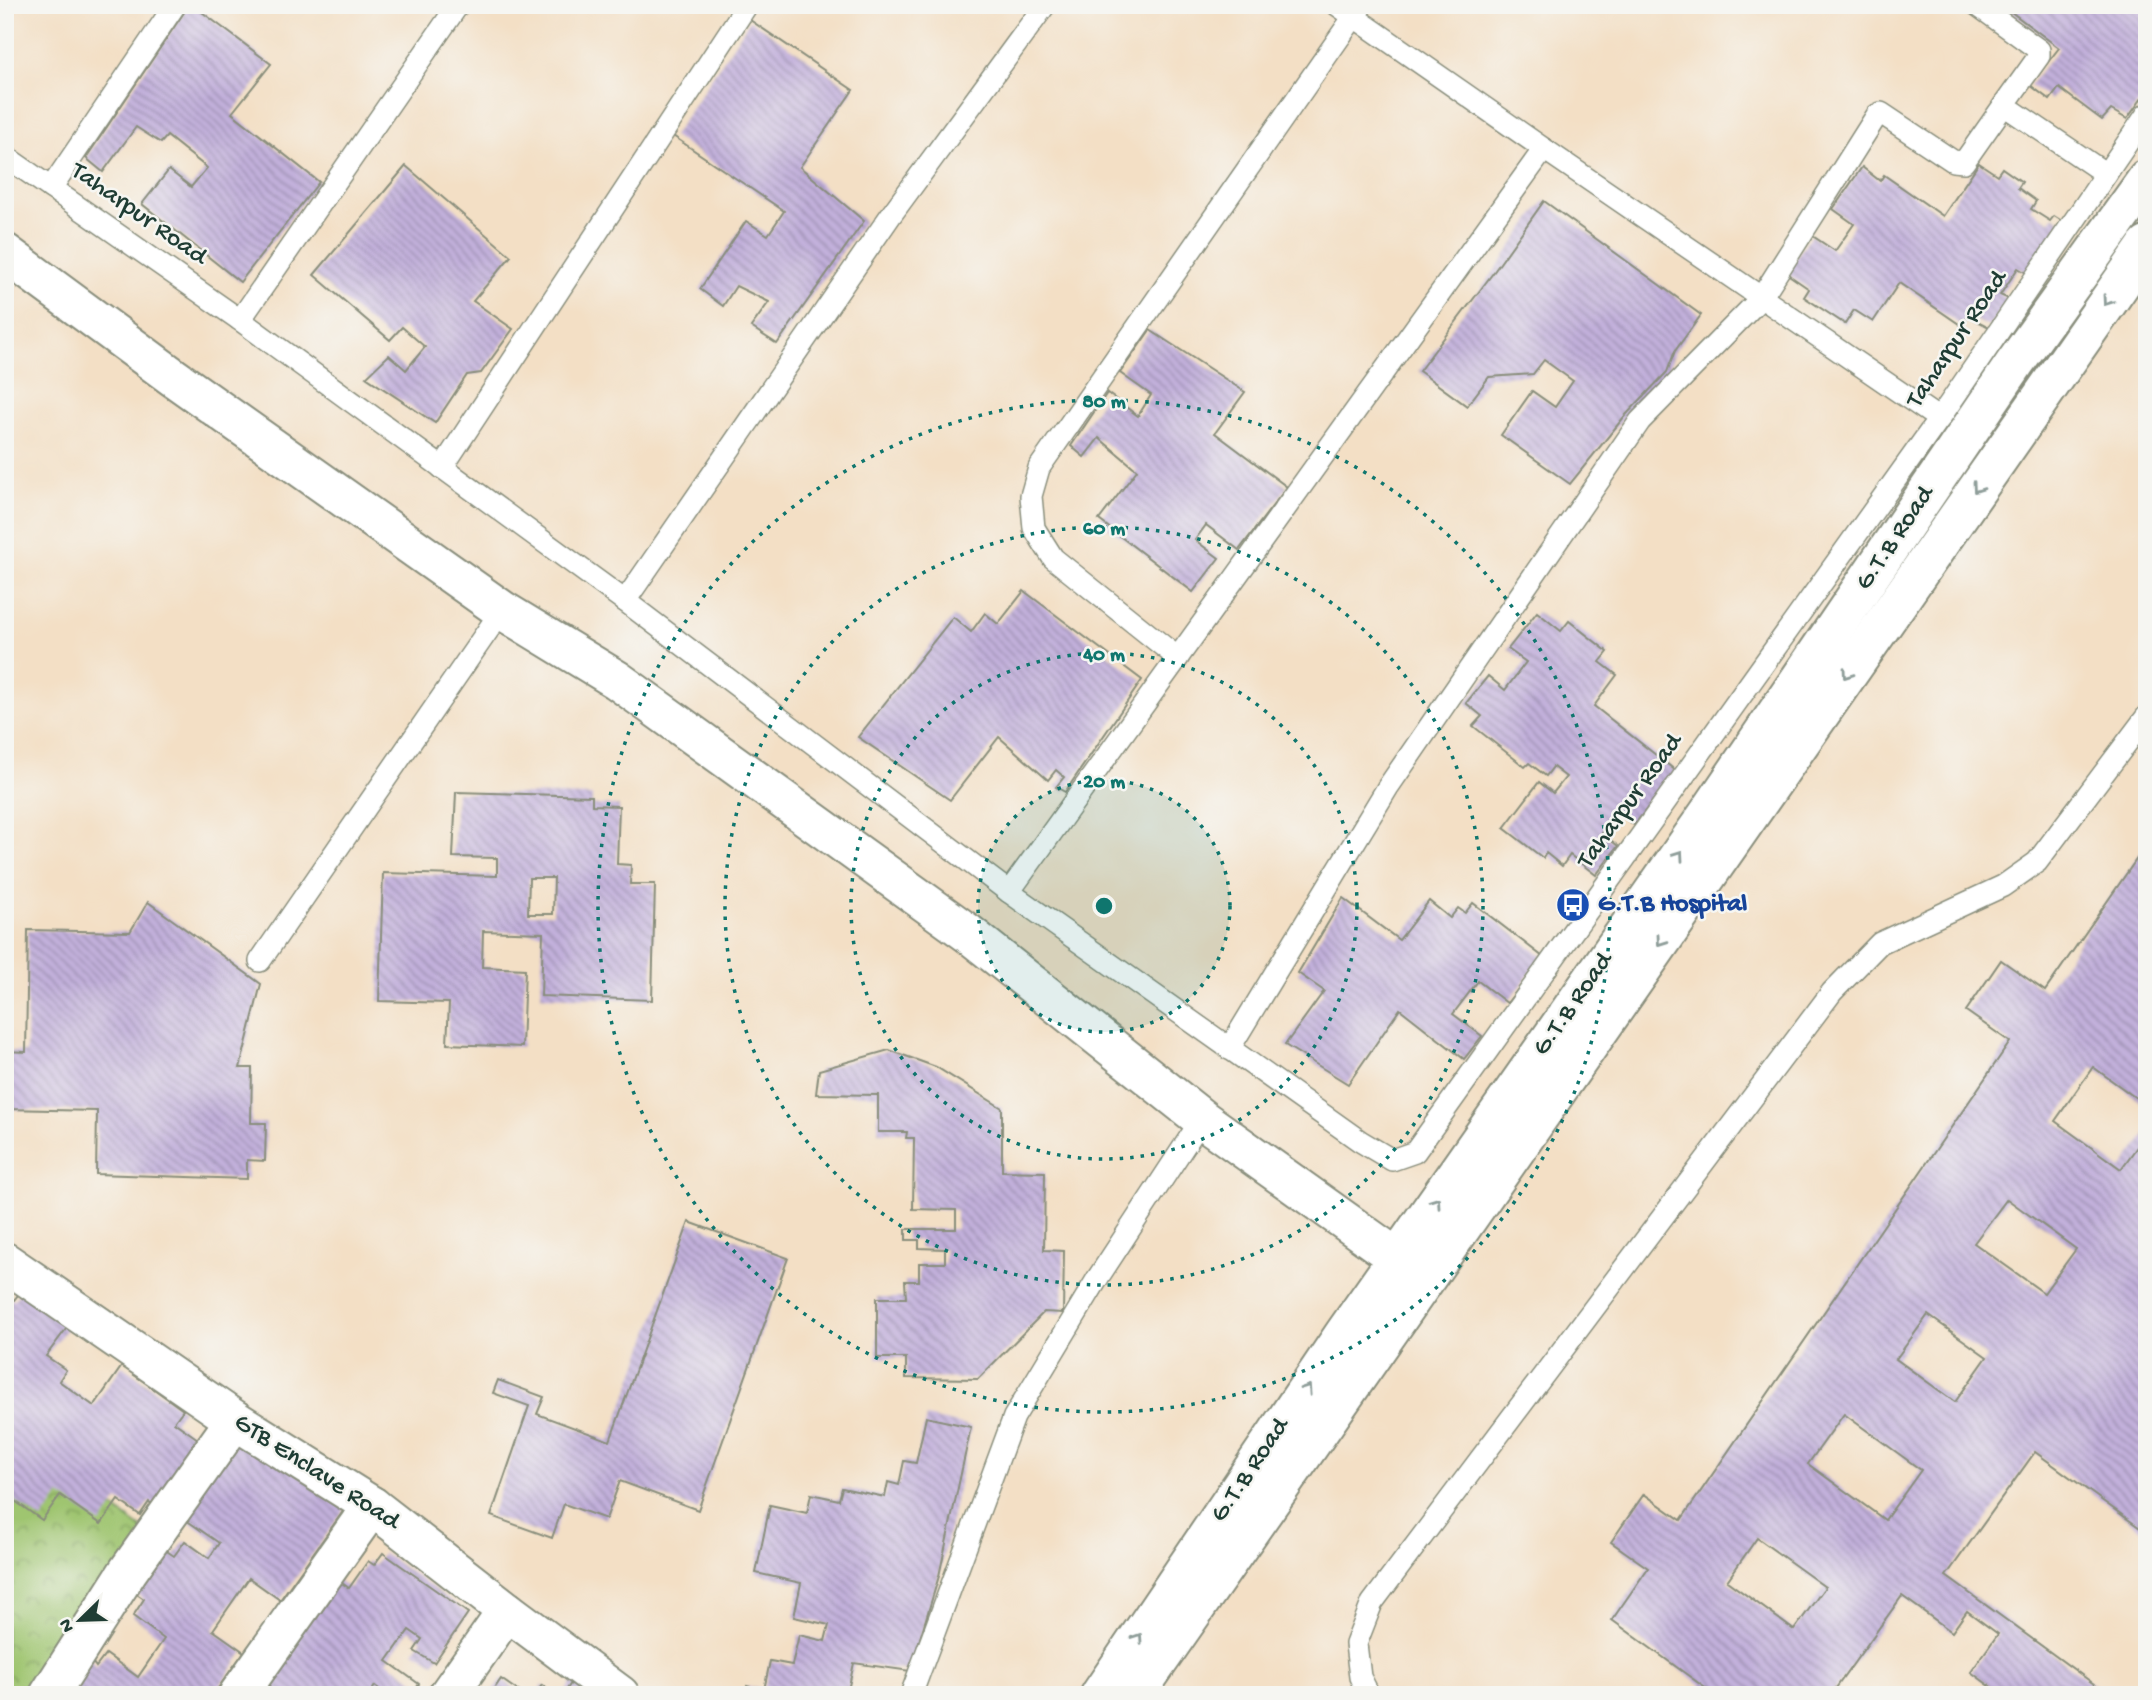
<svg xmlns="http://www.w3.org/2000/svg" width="2152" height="1700" viewBox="0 0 2152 1700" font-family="'Gochi Hand',sans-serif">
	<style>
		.park { fill: url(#park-crowns); stroke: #5f8152; stroke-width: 2 }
		.building { fill: url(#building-back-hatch); fill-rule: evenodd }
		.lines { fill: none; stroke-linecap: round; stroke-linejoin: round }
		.service-casing { stroke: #898e7c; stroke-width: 24 }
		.minor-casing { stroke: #898e7c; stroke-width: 42 }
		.secondary-casing { stroke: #898e7c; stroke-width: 42 }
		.service { stroke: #fff; stroke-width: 21 }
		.minor { stroke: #fff; stroke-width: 38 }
		.secondary { stroke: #fff; stroke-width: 38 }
		.oneway { stroke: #8f9e9a }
		.ring { fill: none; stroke: #0f766e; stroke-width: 3.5; stroke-dasharray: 3.5 7 }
		.labels { text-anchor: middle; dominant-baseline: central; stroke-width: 5; stroke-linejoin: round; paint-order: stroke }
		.street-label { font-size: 26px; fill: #1f3d34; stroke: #f6f6f2 }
		.transit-label { font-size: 26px; font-weight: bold; fill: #164399; stroke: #f6f6f2; text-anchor: start }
		.centre { fill: #0f766e; stroke: #f6f6f2; stroke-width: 3.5 }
		.ring-label { font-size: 21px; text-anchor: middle; font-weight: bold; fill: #0f766e; stroke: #f6f6f2; stroke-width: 5; stroke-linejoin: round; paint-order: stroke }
	</style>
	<defs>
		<pattern id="park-crowns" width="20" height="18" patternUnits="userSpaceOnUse" patternTransform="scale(1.75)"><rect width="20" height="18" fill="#9fc570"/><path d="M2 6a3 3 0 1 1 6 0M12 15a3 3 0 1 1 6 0" fill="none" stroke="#81a15d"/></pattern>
		<pattern id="building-back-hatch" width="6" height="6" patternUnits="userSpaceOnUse" patternTransform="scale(1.75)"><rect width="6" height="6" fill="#c2b0db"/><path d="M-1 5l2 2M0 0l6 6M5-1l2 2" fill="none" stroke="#9d90b2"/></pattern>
	</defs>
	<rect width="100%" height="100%" fill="#f6f6f2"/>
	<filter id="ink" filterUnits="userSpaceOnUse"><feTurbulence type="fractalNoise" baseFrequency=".0143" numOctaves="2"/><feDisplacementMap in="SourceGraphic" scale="14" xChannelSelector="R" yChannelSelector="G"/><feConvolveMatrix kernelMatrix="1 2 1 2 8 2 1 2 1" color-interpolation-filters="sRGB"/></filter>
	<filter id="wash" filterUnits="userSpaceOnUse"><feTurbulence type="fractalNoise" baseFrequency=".00686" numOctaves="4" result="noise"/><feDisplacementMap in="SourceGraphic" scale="28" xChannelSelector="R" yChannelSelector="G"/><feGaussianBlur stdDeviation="1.57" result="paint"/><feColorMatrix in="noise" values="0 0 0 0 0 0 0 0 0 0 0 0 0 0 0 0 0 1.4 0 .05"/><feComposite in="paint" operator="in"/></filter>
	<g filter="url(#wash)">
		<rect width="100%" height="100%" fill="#f3dfc5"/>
		<polygon class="park" points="5,1428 148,1533 32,1695 5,1695"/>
		<g id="blocks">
			<g class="building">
				<polygon points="189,5 198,9 271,64 232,113 319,182 240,282 142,204 169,170 191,187 207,168 167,136 161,143 136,127 103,172 86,158"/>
				<polygon points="2002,5 2147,5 2147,91 2127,119 2111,110 2102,120 2059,88 2050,100 2030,85 2059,48"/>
				<polygon points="750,20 853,90 800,167 864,221 777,344 751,327 769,302 736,286 723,306 700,289 746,221 768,235 784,211 673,136"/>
				<polygon points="1979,163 1997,175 2002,168 2022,182 2018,188 2036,201 2031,209 2050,221 2054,216 2062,221 2028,274 2018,268 2000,295 2009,299 1989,327 1968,316 1962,326 1899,283 1873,322 1854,310 1845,324 1804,297 1809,289 1786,273 1811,235 1835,251 1854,224 1833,209 1862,167 1880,181 1884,175 1943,216"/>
				<polygon points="406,166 511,256 473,301 513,329 481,373 467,375 435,423 366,377 389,355 406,370 425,347 402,327 390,340 314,275"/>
				<polygon points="1544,201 1701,315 1675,351 1667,372 1624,417 1570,484 1501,435 1532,391 1555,407 1573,381 1544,360 1533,374 1489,377 1467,406 1419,371 1493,273"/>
				<polygon points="1150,330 1245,392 1215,433 1287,487 1239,550 1206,525 1195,540 1219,558 1193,592 1099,520 1137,470 1099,438 1084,457 1071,446 1107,393 1138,416 1151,395 1120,373"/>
				<polygon points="1024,591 1142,680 1065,792 1056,787 1064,777 1056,770 1048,780 999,737 950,800 858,737 953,617 971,632 985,613 998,624"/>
				<polygon points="1537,612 1561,631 1569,621 1608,652 1600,662 1617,675 1594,706 1676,771 1634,825 1617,813 1602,833 1618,846 1596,875 1570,855 1562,866 1546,853 1543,858 1504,828 1539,782 1553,793 1566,777 1553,767 1546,776 1529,763 1525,767 1473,726 1482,716 1466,703 1488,676 1505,690 1526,662 1508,649"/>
				<path d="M456 792 592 796V805L619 806 617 864 631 865 630 884H655L652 1000 541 996 543 933 483 931 482 967 525 969 522 1047 447 1044 449 1003 379 1001 383 873 497 876V858L453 857ZM529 878H554L553 914H528Z"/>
				<path d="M2147 844V986L2143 992 2147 995V1106L2093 1067 2055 1121 2121 1169 2147 1133V1392L2143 1397 2147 1400V1533L2035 1452 1946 1576 2109 1695H2002L1971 1672 1998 1634 1967 1611 1952 1632 1902 1596 1831 1695H1715L1612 1620 1648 1568 1611 1542 1644 1494 1681 1520 2010 1042 1966 1011 2001 960 2045 991ZM2007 1199 2076 1249 2044 1293 1974 1243ZM1928 1315 1987 1357 1955 1402 1896 1359ZM1844 1414 1921 1470 1885 1520 1808 1464ZM1757 1538 1825 1587 1794 1630 1727 1581Z"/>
				<polygon points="1343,898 1399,940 1429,901 1450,918 1458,908 1465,913 1473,903 1543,957 1507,1003 1478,981 1453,1014 1482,1036 1464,1059 1400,1009 1348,1084 1285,1045 1324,991 1298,973"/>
				<polygon points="148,902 261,984 240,1068 252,1068 251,1123 266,1123 265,1161 247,1160 247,1179 96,1174 97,1111 5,1109 5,1051 26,1052 28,930 130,932"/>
				<polygon points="889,1050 936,1067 1002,1108 1002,1171 1045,1172 1044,1250 1064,1251 1063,1313 1044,1312 978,1379 906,1378 906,1358 877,1358 877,1298 906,1298 905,1281 919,1281 919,1263 945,1263 945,1249 919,1248 919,1240 906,1240 906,1229 956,1229 956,1210 913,1209 914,1138 906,1138 907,1132 878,1132 878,1095 816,1094 819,1070"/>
				<polygon points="689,1222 788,1258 698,1510 620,1481 606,1519 564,1504 552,1538 491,1516 529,1406 493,1393 498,1380 544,1397 537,1414 610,1441"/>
				<polygon points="21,1291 69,1325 46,1356 66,1370 59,1381 94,1406 122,1366 183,1410 174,1422 198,1439 161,1510 149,1502 140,1515 118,1500 101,1524 60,1495 42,1520 5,1494 5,1293 14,1300"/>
				<polygon points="926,1417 971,1427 939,1576 910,1671 854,1663 847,1695 745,1695 747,1686 764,1690 770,1661 792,1665 799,1635 825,1641 829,1625 794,1617 801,1583 756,1573 770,1505 807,1513 811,1494 839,1500 842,1488 885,1497 888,1482 899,1485 904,1461 916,1463"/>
				<polygon points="238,1424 349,1503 280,1600 249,1578 213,1630 244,1652 213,1695 62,1695 87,1655 96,1667 106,1654 138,1677 164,1639 133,1616 144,1599 125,1586 155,1543 174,1556 185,1541 209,1558 219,1543 176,1513"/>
				<polygon points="383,1553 468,1613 434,1663 414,1651 422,1639 409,1630 387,1661 419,1684 412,1695 387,1695 375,1686 369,1695 250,1695 332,1576 349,1588 368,1561 374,1565"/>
				<polygon points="578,1673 608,1695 563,1695"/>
				<polygon points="501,1679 524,1695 490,1695"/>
				<polygon points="542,1685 555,1695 535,1695"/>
			</g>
		</g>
	</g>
	<g filter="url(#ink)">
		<use href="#blocks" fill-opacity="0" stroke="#898e7c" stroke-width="2"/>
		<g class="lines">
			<g class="service-casing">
				<g id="service">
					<polyline points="1337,5 1544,149 1939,419"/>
					<polyline points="1977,5 2039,50 2039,56 2004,105 2106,174"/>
					<polyline points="5,156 240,320 625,601 1009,892 1360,1141 1392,1160 1415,1152 1939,419 2147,114"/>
					<polyline points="51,188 175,5"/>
					<polyline points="240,320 458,5"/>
					<polyline points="442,468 747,5"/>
					<polyline points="625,601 891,215 1045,5"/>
					<polyline points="1178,658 1053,558 1034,528 1031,496 1039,468 1362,5"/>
					<polyline points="1009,892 1544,149"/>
					<polyline points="260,961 502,610"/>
					<polyline points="1229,1049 1388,787 1640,421 1761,298 1877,115 1881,113 1953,161 1964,162 2004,105"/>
					<polyline points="911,1695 1014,1417 1099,1276 1202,1119"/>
					<polyline points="1369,1695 1360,1677 1356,1644 1372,1603 1832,992 1880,943 2003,886 2037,862 2147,716"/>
				</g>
			</g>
			<g class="minor-casing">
				<g id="minor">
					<polyline points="5,253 173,377 502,610 617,680 969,934 1202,1119 1397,1258"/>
					<polyline points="5,1262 235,1420 372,1506 507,1611 620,1695"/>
					<polyline points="49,1695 128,1571 235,1420"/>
					<polyline points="238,1695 372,1506"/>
					<polyline points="448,1695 507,1611"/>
				</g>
			</g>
			<g class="secondary-casing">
				<g id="secondary">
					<polyline points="1100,1695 1344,1334 1708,814 2015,363 2147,179"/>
					<polyline points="1135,1695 2147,246"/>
				</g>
			</g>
			<use href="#service" class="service"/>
			<use href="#minor" class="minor"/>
			<use href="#secondary" class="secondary"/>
		</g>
		<defs><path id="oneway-chevron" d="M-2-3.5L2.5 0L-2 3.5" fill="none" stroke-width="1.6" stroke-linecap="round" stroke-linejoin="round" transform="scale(1.75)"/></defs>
		<g class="oneway">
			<use href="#oneway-chevron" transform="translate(2107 301) rotate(125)"/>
			<use href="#oneway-chevron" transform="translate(1977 488) rotate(125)"/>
			<use href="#oneway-chevron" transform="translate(1847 674) rotate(125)"/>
			<use href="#oneway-chevron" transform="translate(1679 855) rotate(-55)"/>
			<use href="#oneway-chevron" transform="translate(1661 941) rotate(125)"/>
			<use href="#oneway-chevron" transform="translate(1436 1202) rotate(-55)"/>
			<use href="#oneway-chevron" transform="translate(1307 1389) rotate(-56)"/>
			<use href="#oneway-chevron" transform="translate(1138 1638) rotate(-56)"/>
		</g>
	</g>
	<circle cx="1104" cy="906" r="126" fill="#0f766e" fill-opacity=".12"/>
	<g class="ring">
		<circle cx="1104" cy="906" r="126"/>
		<circle cx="1104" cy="906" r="253"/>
		<circle cx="1104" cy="906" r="379"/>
		<circle cx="1104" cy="906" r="506"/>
	</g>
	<defs>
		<g id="bus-disc" transform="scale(1.75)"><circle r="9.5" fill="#1a4fb4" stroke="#f6f6f2"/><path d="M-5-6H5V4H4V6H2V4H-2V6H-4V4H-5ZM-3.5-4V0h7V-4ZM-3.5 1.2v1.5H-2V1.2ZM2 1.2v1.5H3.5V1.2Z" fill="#fff"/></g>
	</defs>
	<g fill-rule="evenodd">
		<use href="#bus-disc" x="1573" y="905"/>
	</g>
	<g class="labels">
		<g class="street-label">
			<text transform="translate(138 215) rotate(35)">Taharpur Road</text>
			<text transform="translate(1958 340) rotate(-56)">Taharpur Road</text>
			<text transform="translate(1896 539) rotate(-56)">G.T.B Road</text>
			<text transform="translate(1631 802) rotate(-54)">Taharpur Road</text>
			<text transform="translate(1574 1005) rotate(-55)">G.T.B Road</text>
			<text transform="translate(1251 1471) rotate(-56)">G.T.B Road</text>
			<text transform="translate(316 1473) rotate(33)">GTB Enclave Road</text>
		</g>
		<g class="transit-label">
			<text x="1598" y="905">G.T.B Hospital</text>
		</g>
	</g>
	<circle cx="1104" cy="906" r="10" class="centre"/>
	<g class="ring-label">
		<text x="1104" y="407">80 m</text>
		<text x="1104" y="534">60 m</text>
		<text x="1104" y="660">40 m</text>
		<text x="1104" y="787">20 m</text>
	</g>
	<rect width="2152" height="1700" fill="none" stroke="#f6f6f2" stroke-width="28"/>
	<g transform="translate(80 1620) rotate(247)" stroke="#f6f6f2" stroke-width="5" paint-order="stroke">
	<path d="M0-5L12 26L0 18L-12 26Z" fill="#1f3d34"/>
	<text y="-10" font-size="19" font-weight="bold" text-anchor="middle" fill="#1f3d34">N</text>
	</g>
</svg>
